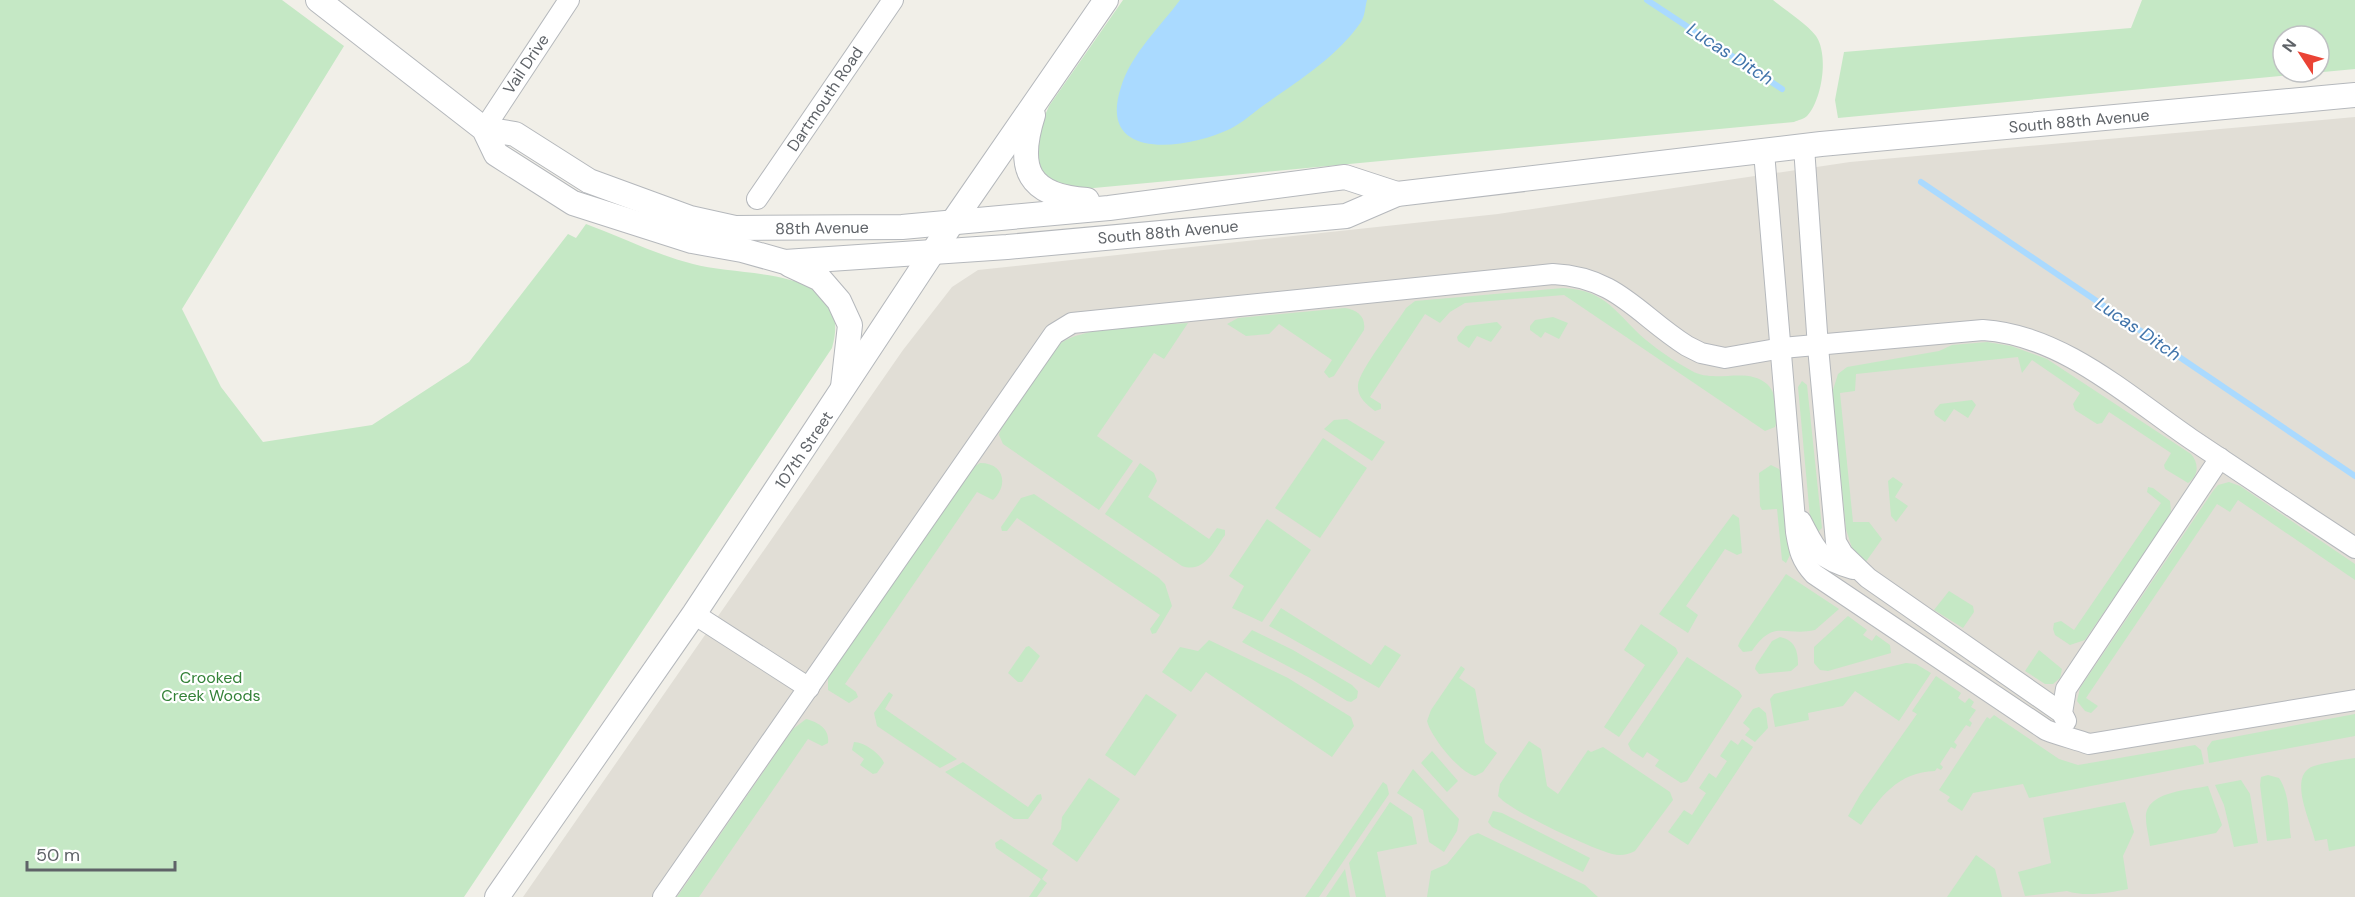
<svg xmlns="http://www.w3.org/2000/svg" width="2355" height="897" viewBox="0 0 2355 897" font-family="'DM Sans',sans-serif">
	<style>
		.education { fill: #e1ded6 }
		.green { fill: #c5e8c5; fill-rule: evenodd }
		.water { fill: #aadaff }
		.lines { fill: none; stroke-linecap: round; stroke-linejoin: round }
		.stream { stroke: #aadaff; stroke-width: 6 }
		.minor-casing { stroke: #b5b8bc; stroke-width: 22 }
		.tertiary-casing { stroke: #b5b8bc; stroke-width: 26 }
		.minor { stroke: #fff; stroke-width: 20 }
		.tertiary { stroke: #fff; stroke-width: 24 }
		.labels { text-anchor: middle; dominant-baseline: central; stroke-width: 4.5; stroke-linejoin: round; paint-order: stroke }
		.street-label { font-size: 16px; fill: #5f6368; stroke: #fff }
		.park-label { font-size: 16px; fill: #348238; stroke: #fff }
		.water-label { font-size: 18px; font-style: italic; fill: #4174aa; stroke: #fff }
	</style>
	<rect width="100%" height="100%" fill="#f1efe8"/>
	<polygon class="education" points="2355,117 2355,897 523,897 903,350 952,287 978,270 1498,214 1850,162"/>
	<g class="green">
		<path d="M0 0H282L344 46 182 309 221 387 263 442 372 425 469 362 568 234 576 238 586 224C621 237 657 255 693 264 742 278 856 264 832 348L464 897H0Z"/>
		<path d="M1123 0H1773C1786 11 1806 23 1816 36 1829 55 1822 100 1807 116 1804 119 1798 120 1794 122L1062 191C1055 185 1045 179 1040 171 1027 155 1042 122 1049 106Z"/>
		<path d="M2142 0H2355V69L1838 118 1835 100 1844 52 2131 28ZM2283 36H2319V72H2283Z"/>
		<path d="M1563 288C1607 290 1616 314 1646 340 1659 351 1676 362 1692 371 1715 384 1747 366 1767 384 1777 393 1779 414 1775 427L1765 431 1564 295 1465 303 1450 312 1440 323 1425 314 1370 397 1381 404V409L1375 411C1366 404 1357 397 1358 385 1359 370 1397 323 1406 308L1415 301Z"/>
		<path d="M1345 308C1357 310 1366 316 1364 330L1334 376 1329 378 1324 372 1332 360 1279 324 1269 334 1246 336 1227 324 1238 318Z"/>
		<polygon points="1553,317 1568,323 1559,339 1545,332 1541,338 1530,330 1530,326 1535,320"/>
		<polygon points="1497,322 1502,327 1491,342 1477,336 1469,348 1458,341 1457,337 1466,326"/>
		<path d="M1188 323 1164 359 1154 353 1097 436 1133 461 1099 510 1003 444 999 435 1002 426 1056 347C1078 325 1155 326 1188 323Z"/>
		<path d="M1987 342 2011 346 2047 359 2191 454C2199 463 2199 476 2188 483L2165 469 2164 465 2171 453 2109 412 2102 423 2097 424 2075 410 2073 404 2080 393 2032 360 2022 373 2018 357 1856 374 1855 391 1840 393 1853 522H1869L1882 539 1865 563 1852 548 1846 529 1832 393 1838 374 1847 367 1939 351 1952 345Z"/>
		<polygon points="1802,381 1807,385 1822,528 1817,533 1811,528 1798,387"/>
		<polygon points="1972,400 1976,405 1968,418 1954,409 1945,422 1935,415 1934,411 1940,404"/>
		<polygon points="1347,419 1385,442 1372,461 1324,429 1334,420"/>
		<polygon points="1323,438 1367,468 1320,538 1275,508"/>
		<path d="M980 463C1004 463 1009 485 993 500L977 492 845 684 856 692 858 697 849 703 828 690V678L972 468Z"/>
		<path d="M1140 463 1154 473 1157 481 1148 497 1209 539 1217 528 1225 530V535C1214 550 1204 574 1182 566L1105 514Z"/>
		<polygon points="1771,465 1779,469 1783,475 1791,553 1786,563 1782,560 1777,509 1762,510 1760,506 1759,473"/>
		<polygon points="1893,477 1903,484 1895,497 1908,506 1896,522 1891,516 1888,481"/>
		<polygon points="2229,482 2240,486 2355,564 2355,580 2238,500 2230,512 2217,504 2086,698 2098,706 2091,713 2085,711 2077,701 2080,688 2213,491 2218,485"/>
		<polygon points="2148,487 2153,488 2170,501 2171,511 2169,517 2085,640 2070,645 2055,635 2053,629 2054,623 2061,621 2074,630 2161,503 2147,492"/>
		<polygon points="1034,494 1159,578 1165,584 1172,606 1156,633 1152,634 1150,629 1160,615 1017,518 1007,531 1002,531 1001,527 1021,498"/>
		<polygon points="1733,514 1739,518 1742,553 1737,555 1725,549 1686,606 1698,615 1688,633 1659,614"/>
		<polygon points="1267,519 1311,550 1262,622 1232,608 1244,586 1229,576"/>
		<path d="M1786 574 1839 609 1815 630C1785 637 1774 618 1752 651L1743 652 1738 646 1740 641Z"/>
		<polygon points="1949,591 1973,606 1974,612 1963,628 1934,610"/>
		<polygon points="1281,608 1371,665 1385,645 1401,655 1379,688 1269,626"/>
		<polygon points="1848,616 1867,630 1863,635 1872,641 1876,635 1890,645 1891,653 1828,671 1820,670 1814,663 1814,647"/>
		<polygon points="1641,624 1676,648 1678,653 1619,737 1604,727 1645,665 1624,650"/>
		<polygon points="1252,630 1293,650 1352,685 1358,691 1357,698 1351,702 1347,701 1310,678 1242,642"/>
		<path d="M1780 637C1795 640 1798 651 1798 665L1791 671 1759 674 1755 669 1756 665 1772 641Z"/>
		<polygon points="1209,640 1288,678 1351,717 1354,726 1332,757 1206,672 1191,692 1162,672 1180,647 1198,651"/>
		<polygon points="1029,646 1040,656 1022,682 1018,682 1008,673 1026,647"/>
		<polygon points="2039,650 2062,669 2060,678 2053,684 2045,684 2025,671"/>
		<polygon points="1687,657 1739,691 1742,696 1687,781 1681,783 1655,766 1659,760 1647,752 1643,758 1631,750 1628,744"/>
		<polygon points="1906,663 1916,664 1931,673 1899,721 1855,691 1843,706 1808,713 1809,720 1775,727 1770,699 1774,694"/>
		<path d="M1461 666 1465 669 1459 678 1475 689 1485 743 1497 753 1483 772 1475 776C1459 772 1431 737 1427 721L1431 710Z"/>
		<path d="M1936 676 1961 693 1958 698 1965 703 1969 698 1974 702 1971 707 1976 710 1969 720 1972 723 1970 727 1966 725 1954 742 1957 745 1955 749 1951 747 1940 764 1943 767 1941 770 1937 768 1935 771C1898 772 1880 797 1861 825L1848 816 1860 795 1917 714 1912 711Z"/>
		<polygon points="889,692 893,695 885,709 957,759 940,768 877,726 874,713"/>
		<polygon points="1146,694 1177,715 1135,776 1105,755"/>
		<polygon points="1759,707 1766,713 1768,728 1755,742 1745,735 1750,729 1743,723 1753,709"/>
		<polygon points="2355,714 2355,736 2209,763 2207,748 2212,741"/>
		<polygon points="1994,715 2059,759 2078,765 2195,745 2201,750 2204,764 2029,798 2023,784 1973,793 1962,811 1947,801 1950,797 1939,790 1987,717 1990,719"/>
		<path d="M806 719C818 722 830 729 828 743L822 746 808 739 699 897H677L793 729Z"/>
		<polygon points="1742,739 1753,747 1688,845 1668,832 1684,810 1692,815 1706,793 1699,788 1709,773 1716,778 1727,761 1720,756 1731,740 1738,745"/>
		<path d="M1529 741 1541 749 1547 786 1558 794 1588 750 1591 752 1603 747 1670 792 1673 800 1635 851C1627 855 1621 856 1612 854 1592 849 1510 811 1498 796L1500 784Z"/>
		<path d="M854 742C864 742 881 754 884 763L877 773 873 774 860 765 864 759 852 750Z"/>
		<polygon points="1432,751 1458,781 1447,792 1421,763"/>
		<path d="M2355 758V846L2329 851 2327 839 2315 841C2312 824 2286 775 2314 766 2327 762 2342 760 2355 758Z"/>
		<polygon points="963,762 1028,807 1037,795 1041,794 1042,799 1028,819 1014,819 945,772"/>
		<polygon points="1413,769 1459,819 1457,831 1444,852 1429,842 1423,810 1397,793"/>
		<path d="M2268 775 2279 778C2291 796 2288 819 2291 838L2267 841 2260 785 2261 777Z"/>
		<polygon points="1089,778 1120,799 1077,862 1052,844 1061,829 1062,817"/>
		<polygon points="2241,780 2250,794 2258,843 2234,847 2224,805 2215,785"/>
		<polygon points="1383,782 1387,785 1389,794 1319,897 1305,897"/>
		<path d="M2208 786 2222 825 2216 833 2150 846C2149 837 2146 827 2146 818 2145 791 2190 790 2208 786Z"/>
		<polygon points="1390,802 1412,817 1417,844 1377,852 1386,897 1356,897 1349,863"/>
		<path d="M2125 802 2134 832 2123 856 2128 889C2109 893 2084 897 2067 891L2025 896 2018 872 2051 863 2043 818Z"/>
		<polygon points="1493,811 1502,813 1590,858 1583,872 1492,827 1488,822"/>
		<polygon points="1478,833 1585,885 1598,897 1427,897 1431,871 1447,864 1470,836"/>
		<polygon points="1001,839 1048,870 1042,879 1047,883 1037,897 1029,897 1041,879 996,848 995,843"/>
		<polygon points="1976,855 1995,869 2002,897 1947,897"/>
		<polygon points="1345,869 1350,897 1326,897"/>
	</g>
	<path class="water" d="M1180 0H1367C1365 7 1365 16 1361 22 1337 57 1298 81 1264 105 1253 113 1242 123 1230 129 1188 149 1096 163 1121 87 1131 54 1160 27 1180 0Z"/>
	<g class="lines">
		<g class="stream">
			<polyline points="1647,0 1782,89"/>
			<polyline points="1921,182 2355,476"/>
		</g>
		<g class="minor-casing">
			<g id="minor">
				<polyline points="484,129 569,0"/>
				<polyline points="1804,147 1818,347 1836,542 1843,554 1868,578 2062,713"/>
				<path d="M1764 152 1796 532C1799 550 1801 560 1814 574L2046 730C2061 736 2075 739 2089 744L2355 700"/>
				<polyline points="757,199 893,0"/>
				<path d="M1801 521C1817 551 1817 558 1853 569"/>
				<polyline points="694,614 809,688"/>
				<polyline points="2066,721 2062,713 2066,689 2220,458"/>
				<path d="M663 897 1054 334 1072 323 1553 274C1617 277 1638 315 1687 346L1701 353 1725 358 1782 348 1983 330C2062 335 2128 396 2191 439 2245 475 2300 512 2355 548"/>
			</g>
		</g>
		<g class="tertiary-casing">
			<g id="tertiary">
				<polyline points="318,0 484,129 496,154 573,203 692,241 742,250 785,262 1007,247 1346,216 1397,194 1821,144 2355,95"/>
				<path d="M1033 115C1016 169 1028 196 1087 200"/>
				<polyline points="484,129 515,134 589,181 690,218 735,228 902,227 1109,208 1345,177 1397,194"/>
				<polyline points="790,265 820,279 839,301 850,325 843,387"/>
				<polyline points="497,897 694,614 952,223 1106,0"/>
			</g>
		</g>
		<use href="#minor" class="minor"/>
		<use href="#tertiary" class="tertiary"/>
	</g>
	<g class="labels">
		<g class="street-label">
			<text transform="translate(526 64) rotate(-56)">Vail Drive</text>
			<text transform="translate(825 99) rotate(-56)">Dartmouth Road</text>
			<text transform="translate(2079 121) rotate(-5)">South 88th Avenue</text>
			<text transform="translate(822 228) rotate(-1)">88th Avenue</text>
			<text transform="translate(1168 232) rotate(-5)">South 88th Avenue</text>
			<text transform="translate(804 450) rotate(-56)">107th Street</text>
		</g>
		<g class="park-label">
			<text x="211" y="677">Crooked<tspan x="211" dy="18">Creek Woods</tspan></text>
		</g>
		<g class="water-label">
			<text transform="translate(1730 54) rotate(33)">Lucas Ditch</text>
			<text transform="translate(2138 329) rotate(34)">Lucas Ditch</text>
		</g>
	</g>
	<g transform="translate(2301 54) rotate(306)"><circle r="28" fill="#ffffff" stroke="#bfc1c3" stroke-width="1.5"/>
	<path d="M0-4.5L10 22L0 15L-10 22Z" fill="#ea4335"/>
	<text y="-9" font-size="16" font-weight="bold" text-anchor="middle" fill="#5f6368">N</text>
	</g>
	<path d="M27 861v9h148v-9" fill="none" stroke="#5f6368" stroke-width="3"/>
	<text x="36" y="861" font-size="18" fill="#5f6368" stroke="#ffffff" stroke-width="4.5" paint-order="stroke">50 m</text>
</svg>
